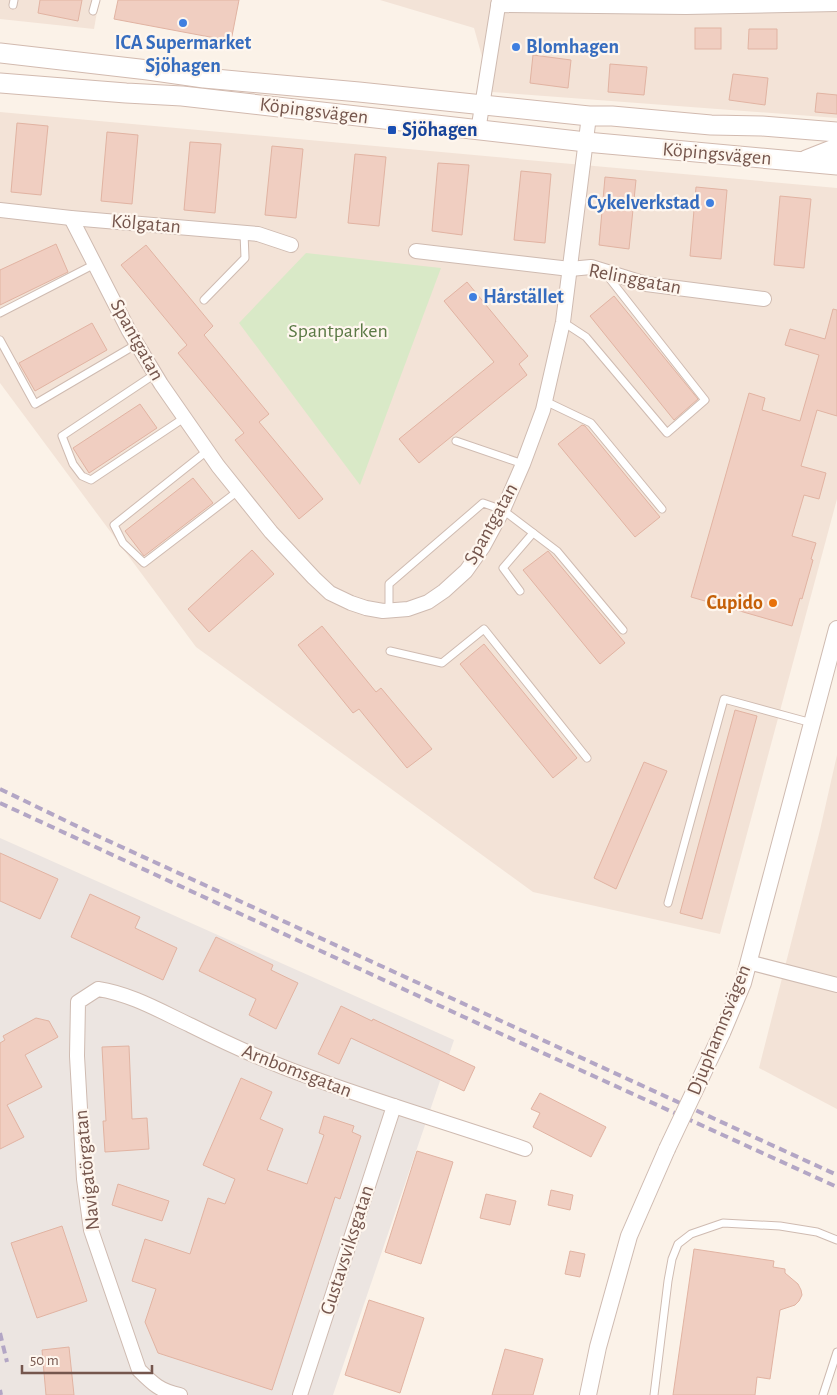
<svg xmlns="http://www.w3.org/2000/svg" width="837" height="1395" viewBox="0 0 837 1395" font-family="'Alegreya Sans',sans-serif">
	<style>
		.residential { fill: #f3e3d7 }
		.industrial { fill: #ece5e1 }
		.green { fill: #d9e9c7 }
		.building { fill: #f0cec1; stroke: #e1b3a2 }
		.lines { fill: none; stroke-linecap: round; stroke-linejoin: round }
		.service-casing { stroke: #cfbbb1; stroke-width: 9 }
		.minor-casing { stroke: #cfbbb1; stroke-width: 16 }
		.tertiary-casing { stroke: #cfbbb1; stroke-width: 18 }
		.secondary-casing { stroke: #d2baaf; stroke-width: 21 }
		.service { stroke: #fff; stroke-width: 7 }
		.minor { stroke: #fff; stroke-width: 14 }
		.tertiary { stroke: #fff; stroke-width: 16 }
		.secondary { stroke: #fff; stroke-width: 19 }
		.rail { stroke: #b3a6c5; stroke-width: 4; stroke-dasharray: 8 5; stroke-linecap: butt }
		.tertiary-bridge-casing { stroke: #cfbbb1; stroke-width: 18; stroke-linecap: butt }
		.tertiary-bridge { stroke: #fff; stroke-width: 16 }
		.shop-dot { fill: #3f7fe0; stroke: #fef6ee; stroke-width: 2 }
		.transit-dot { fill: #1a4fb4; stroke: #fef6ee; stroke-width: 2 }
		.food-dot { fill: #e8710a; stroke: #fef6ee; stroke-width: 2 }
		.labels { text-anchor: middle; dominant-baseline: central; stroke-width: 4.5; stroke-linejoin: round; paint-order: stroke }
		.shop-label { font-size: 20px; font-weight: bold; fill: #366cbe; stroke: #fef6ee; text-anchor: start }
		.street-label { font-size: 20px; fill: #75564d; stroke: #fef6ee }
		.transit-label { font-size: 20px; font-weight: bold; fill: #164399; stroke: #fef6ee; text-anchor: start }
		.park-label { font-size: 20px; fill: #5b7945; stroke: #fef6ee }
		.food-label { font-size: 20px; font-weight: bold; fill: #c56008; stroke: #fef6ee; text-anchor: end }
	</style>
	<rect width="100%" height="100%" fill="#fbf2e8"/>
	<g class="residential">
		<polygon points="0,0 99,0 94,29 0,19"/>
		<polygon points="380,0 837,0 837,118 492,92 474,28"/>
		<polygon points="0,112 837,188 837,499 720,934 533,892 196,647 0,383"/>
		<polygon points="837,755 837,1109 759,1068 820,830"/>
	</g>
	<polygon class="industrial" points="0,838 454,1040 333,1395 0,1395"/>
	<polygon class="green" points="306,253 441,268 360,485 239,323"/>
	<g class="building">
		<polygon points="40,0 82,0 78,21 38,13"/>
		<polygon points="118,0 239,0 231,41 114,19"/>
		<rect x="695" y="28" width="26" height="21"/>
		<polygon points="749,29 777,29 777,49 748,49"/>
		<polygon points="533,55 571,60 568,88 530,83"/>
		<polygon points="610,64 647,67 644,95 608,92"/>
		<polygon points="733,74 768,78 765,105 729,100"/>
		<polygon points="817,93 837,95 837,114 815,112"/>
		<polygon points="17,123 48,126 41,195 11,192"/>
		<polygon points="107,132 138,135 132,204 101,201"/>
		<polygon points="190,142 221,144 215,213 184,210"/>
		<polygon points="272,146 303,149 296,218 265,215"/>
		<polygon points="355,154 386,157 379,226 348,223"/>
		<polygon points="438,163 469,165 462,235 432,231"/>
		<polygon points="521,171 551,174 545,243 514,240"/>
		<polygon points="605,177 636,180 629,249 599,245"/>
		<polygon points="696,187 727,190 721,259 690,256"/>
		<polygon points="780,196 811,199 804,268 774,265"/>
		<polygon points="56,244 68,272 0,305 0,270"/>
		<polygon points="146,245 213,326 204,335 269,414 259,422 323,499 299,519 235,440 244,433 178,353 187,345 121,265"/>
		<polygon points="467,282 528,356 519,364 527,375 419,463 399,439 494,362 444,301"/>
		<polygon points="614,296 698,399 674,420 590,316"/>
		<polygon points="833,309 837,310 837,416 817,410 801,466 826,473 819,499 804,495 792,536 816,543 811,559 813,560 802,599 800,598 792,626 691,597 749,393 765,398 762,410 800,421 819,355 785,345 790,329 825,339"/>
		<polygon points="92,323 107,350 35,391 19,363"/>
		<polygon points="140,404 157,428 89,473 73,448"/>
		<polygon points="582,425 585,426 660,517 635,537 558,444"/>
		<polygon points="193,478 213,503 144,556 125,531"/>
		<polygon points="252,550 274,574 209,632 188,609"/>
		<polygon points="548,551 625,643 600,664 523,570"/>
		<polygon points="322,626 376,692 381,688 432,749 407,768 359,709 353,713 298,645"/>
		<polygon points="484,644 577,758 553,778 460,664"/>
		<polygon points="735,710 757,716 702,919 680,913"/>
		<polygon points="644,762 667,771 616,889 594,878"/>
		<polygon points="0,853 58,879 40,919 0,901"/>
		<polygon points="90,894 140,917 135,928 177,948 163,980 71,937"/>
		<polygon points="216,937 273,965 271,970 298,983 276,1029 249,1015 256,999 199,971"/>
		<polygon points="341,1006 372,1021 373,1019 475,1067 464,1091 351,1038 339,1064 318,1054"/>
		<polygon points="36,1018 49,1021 58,1037 25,1055 42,1087 7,1105 24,1137 0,1149 0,1043 5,1040 3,1036"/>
		<polygon points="129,1046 132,1119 147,1118 149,1149 105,1152 103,1121 106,1121 102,1047"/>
		<polygon points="241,1078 272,1092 260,1119 283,1129 267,1170 307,1184 324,1135 319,1133 324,1116 354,1126 352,1132 361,1136 340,1199 335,1197 272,1390 158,1353 145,1322 156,1289 132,1281 145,1239 190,1254 208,1198 225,1204 235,1179 203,1165"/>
		<polygon points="540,1093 606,1127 591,1157 533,1127 540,1113 531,1109"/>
		<polygon points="417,1151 453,1162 421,1264 385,1252"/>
		<polygon points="118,1184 169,1201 162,1221 112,1205"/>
		<polygon points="551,1190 573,1195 570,1210 548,1205"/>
		<polygon points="486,1194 516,1201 510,1225 480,1218"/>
		<polygon points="62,1226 87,1301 37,1318 11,1243"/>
		<polygon points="694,1249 774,1261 773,1267 785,1269 785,1273 798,1284 801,1290 802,1295 799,1301 795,1305 780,1310 770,1379 757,1377 755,1395 673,1395"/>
		<polygon points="570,1251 585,1254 580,1277 565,1274"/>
		<polygon points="369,1300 424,1318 400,1393 345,1375"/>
		<polygon points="69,1347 74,1395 46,1395 42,1350"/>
		<polygon points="505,1349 543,1359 533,1395 492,1395"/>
	</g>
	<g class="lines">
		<g class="service-casing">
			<g id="service">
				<polyline points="13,5 14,0"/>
				<polyline points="93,11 96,0"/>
				<polyline points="204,300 245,258 244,233"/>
				<polyline points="0,313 95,264"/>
				<polyline points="563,322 586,337 667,433 705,400 606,274"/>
				<polyline points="0,340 35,404 137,344"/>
				<polyline points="155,374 62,436 73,464 82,476 91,480 184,418"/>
				<polyline points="545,401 591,423 662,509"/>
				<polyline points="456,441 523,464"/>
				<polyline points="207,451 114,525 123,543 144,563 238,491"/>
				<polyline points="520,591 503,568 533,533"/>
				<polyline points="389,610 389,584 483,503 503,510 557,551 623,630"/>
				<polyline points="390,651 442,663 484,629 587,758"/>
				<polyline points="668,903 724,699 812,723"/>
				<polyline points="654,1395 668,1281 672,1259 678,1244 691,1234 723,1223 780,1226 817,1232 837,1240"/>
				<polyline points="823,1395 837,1352"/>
			</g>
		</g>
		<g class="minor-casing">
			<g id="minor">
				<polyline points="498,5 686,7 837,4"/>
				<polyline points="478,131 499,0"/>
				<polyline points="0,210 71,218 258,234 291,245"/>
				<polyline points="71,218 129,331 161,384 218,466 271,532 314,578 330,593 351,603 366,608 383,611 408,609 428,602 444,591 466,571 483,547 503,510 523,464 543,410 563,322 589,116"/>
				<polyline points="416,251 570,269 591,267 646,284 764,299"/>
				<polyline points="748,962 837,985"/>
				<path d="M180 1395C160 1391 153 1384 139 1370L91 1230 84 1179 77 1056 78 1002 98 989C131 994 160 1011 190 1025 220 1040 252 1055 283 1067 362 1098 444 1121 525 1149"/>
				<polyline points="300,1395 394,1106"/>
			</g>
		</g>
		<g class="tertiary-casing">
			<g id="tertiary">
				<polyline points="722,1033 743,983 837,629"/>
				<polyline points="588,1395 598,1347 629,1236 667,1149"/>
			</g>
		</g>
		<g class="secondary-casing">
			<g id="secondary">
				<polyline points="0,53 148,70 204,78 359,92 589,116 612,116 711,125 762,126 837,132"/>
				<polyline points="0,83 126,93 182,96 586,142 837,165"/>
				<polyline points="806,160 834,149 837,150"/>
			</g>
		</g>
		<use href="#service" class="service"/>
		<use href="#minor" class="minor"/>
		<use href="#tertiary" class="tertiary"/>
		<use href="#secondary" class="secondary"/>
		<g class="rail">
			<polyline points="0,789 89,832 837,1175"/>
			<polyline points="0,803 464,1017 837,1187"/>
			<polyline points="0,1333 7,1362"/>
			<polyline points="0,1390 1,1395"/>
		</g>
		<g class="tertiary-bridge-casing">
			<polyline id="tertiary-bridge" points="667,1149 722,1033"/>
		</g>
		<use href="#tertiary-bridge" class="tertiary-bridge"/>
	</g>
	<g class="shop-dot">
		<circle cx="183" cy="23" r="5"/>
		<circle cx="516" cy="47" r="5"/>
		<circle cx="710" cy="203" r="5"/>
		<circle cx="473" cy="297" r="5"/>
	</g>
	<rect class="transit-dot" x="387" y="125" width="10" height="10" rx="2.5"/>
	<circle class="food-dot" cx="773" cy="603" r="5"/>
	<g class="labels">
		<g class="shop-label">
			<text x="183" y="43" text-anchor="middle">ICA Supermarket<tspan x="183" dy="23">Sjöhagen</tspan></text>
			<text x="526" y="47">Blomhagen</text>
			<text x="700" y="203" text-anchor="end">Cykelverkstad</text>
			<text x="483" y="297">Hårstället</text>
		</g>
		<g class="street-label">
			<text transform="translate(314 111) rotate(7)">Köpingsvägen</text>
			<text transform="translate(717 154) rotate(5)">Köpingsvägen</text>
			<text transform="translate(146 224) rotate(5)">Kölgatan</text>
			<text transform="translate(635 279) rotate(11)">Relinggatan</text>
			<text transform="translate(137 340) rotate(61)">Spantgatan</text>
			<text transform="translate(491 524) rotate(-61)">Spantgatan</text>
			<text transform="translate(719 1030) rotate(-68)">Djuphamnsvägen</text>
			<text transform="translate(297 1071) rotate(21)">Arnbomsgatan</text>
			<text transform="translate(87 1170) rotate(-96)">Navigatörgatan</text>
			<text transform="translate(347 1250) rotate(-72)">Gustavsviksgatan</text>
		</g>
		<g class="transit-label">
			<text x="402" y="130">Sjöhagen</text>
		</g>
		<g class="park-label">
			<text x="338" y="331">Spantparken</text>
		</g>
		<g class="food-label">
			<text x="763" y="603">Cupido</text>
		</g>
	</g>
	<path d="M22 1365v8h130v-8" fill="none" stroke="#75564d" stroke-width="2.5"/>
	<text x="30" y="1365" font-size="15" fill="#75564d" stroke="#fef6ee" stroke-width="4" paint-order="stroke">50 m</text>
</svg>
